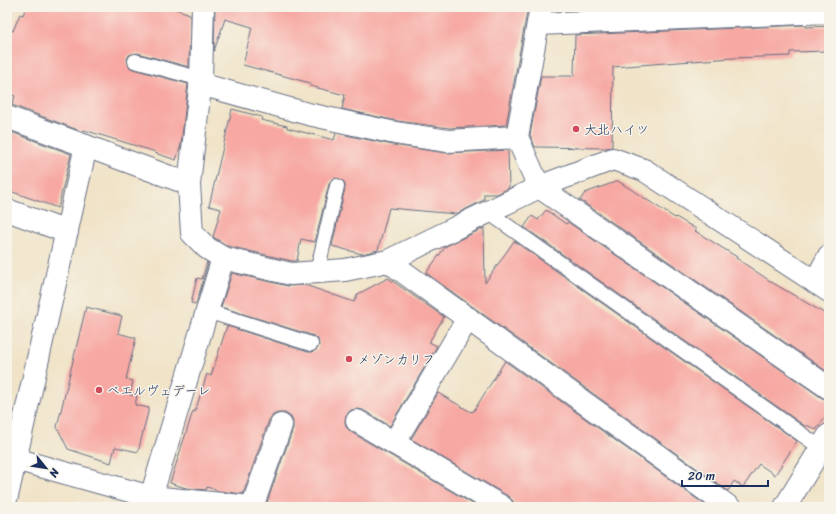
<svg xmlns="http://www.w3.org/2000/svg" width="836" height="514" viewBox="0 0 836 514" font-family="Sriracha,'Klee One',sans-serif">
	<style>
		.building { fill: #f7a8a3 }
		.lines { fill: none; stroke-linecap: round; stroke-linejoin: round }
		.service-casing { stroke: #666e83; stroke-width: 16 }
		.minor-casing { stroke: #666e83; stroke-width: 24 }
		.service { stroke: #fff; stroke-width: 14 }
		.minor { stroke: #fff; stroke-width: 22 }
		.poi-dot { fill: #d1495b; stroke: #f7f3e8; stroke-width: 1.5 }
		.labels { text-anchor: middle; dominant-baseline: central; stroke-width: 3; stroke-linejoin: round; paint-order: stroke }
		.poi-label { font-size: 13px; fill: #1b2f5e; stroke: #f7f3e8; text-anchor: start }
	</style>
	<rect width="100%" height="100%" fill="#f7f3e8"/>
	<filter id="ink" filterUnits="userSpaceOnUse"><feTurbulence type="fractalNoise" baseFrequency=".025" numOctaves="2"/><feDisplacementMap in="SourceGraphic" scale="8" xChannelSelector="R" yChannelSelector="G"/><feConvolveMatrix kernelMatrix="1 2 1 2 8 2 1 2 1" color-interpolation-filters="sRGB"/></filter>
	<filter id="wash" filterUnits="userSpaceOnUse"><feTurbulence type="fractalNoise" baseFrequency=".012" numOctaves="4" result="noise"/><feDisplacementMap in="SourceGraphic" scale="16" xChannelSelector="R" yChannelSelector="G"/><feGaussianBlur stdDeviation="0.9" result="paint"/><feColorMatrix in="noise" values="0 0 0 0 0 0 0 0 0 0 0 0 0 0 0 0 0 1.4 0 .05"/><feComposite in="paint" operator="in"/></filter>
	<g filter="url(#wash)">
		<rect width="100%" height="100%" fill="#f0e3c7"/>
		<g id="blocks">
			<g class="building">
				<polygon points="26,7 170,7 190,14 189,67 137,53 129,55 127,59 129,67 133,69 188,84 181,145 176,160 155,153 156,152 84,130 83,132 12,105 15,96 7,93 7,29 13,31 20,14 23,15"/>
				<polygon points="215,7 528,7 506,125 449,128 397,121 342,109 345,95 310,86 310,83 243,65 252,27 225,19 214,51"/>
				<polygon points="575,7 647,7 575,10"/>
				<polygon points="806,25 806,27 829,26 829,51 790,52 790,56 732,58 613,67 612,147 606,148 535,147 530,135 541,76 574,76 575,35"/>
				<polygon points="232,109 262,117 261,120 287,126 287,128 334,140 336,133 393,145 446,153 508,150 509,188 497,194 484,194 484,200 456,214 389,208 378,250 362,254 332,246 345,188 345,183 342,180 335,178 331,180 329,184 315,242 301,239 297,261 292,261 228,246 213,237 221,209 209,206"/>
				<polygon points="11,132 71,154 58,208 7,190 7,143"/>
				<polygon points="618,181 675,218 676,217 696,229 695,231 737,257 736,258 773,283 829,316 829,373 580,200 585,193"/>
				<polygon points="546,210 566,224 568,222 822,398 829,400 829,411 816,430 807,425 806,427 524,227 532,216 538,220"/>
				<polygon points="484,228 485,283 514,241 797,441 775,475 759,464 743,487 734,481 728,491 426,273 446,246"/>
				<polygon points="207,262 208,264 196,304 191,303 197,278 202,279"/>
				<polygon points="232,273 288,286 305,285 354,302 358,294 388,278 444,317 429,342 437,346 390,426 363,410 358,409 351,410 346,415 345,421 346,427 351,432 478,507 281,507 267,502 293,429 293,422 291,417 285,413 278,413 273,415 269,420 243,494 219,491 207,487 206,490 186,488 170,483 193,411 195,412 207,374 211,376 227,326 308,352 312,352 316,350 319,346 318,339 314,336 221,307"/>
				<polygon points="86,307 122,316 118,333 136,338 126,379 133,381 130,395 137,396 135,405 149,408 138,452 115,447 111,463 68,449 57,427"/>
				<polygon points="505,361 708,507 514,507 513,501 508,496 411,439 438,393 471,412 472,411 473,412"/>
			</g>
		</g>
	</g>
	<g filter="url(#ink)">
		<use href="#blocks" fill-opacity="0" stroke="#666e83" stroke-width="1"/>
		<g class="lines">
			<g class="service-casing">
				<g id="service">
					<polyline points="135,61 201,79"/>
					<polyline points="488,212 821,448"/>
					<polyline points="317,272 337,186"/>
					<polyline points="207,311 311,344"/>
				</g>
			</g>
			<g class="minor-casing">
				<g id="minor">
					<polyline points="203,7 201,79 189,184 192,233 207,248 223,258 291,274 345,270 388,261 539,187 613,159 644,170 829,291"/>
					<polyline points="541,7 517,137 539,187 829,388"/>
					<polyline points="538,24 829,12"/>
					<polyline points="200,84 308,114 395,133 448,141 517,137"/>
					<polyline points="7,117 189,184"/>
					<polyline points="7,210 67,232"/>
					<polyline points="388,261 729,507"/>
					<polyline points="815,282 829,256"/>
					<polyline points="357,421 502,507"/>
					<polyline points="394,443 468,318"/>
					<polyline points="15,459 151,497 252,507 281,425"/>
					<polyline points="7,496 86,146"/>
					<polyline points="151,497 223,258"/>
					<polyline points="785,507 829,435"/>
				</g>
			</g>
			<use href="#service" class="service"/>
			<use href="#minor" class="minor"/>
		</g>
	</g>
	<g class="poi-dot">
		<circle cx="576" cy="129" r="4"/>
		<circle cx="349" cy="359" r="4"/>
		<circle cx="99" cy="390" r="4"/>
	</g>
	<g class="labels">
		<g class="poi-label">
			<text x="584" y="129">大北ハイツ</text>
			<text x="357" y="359">メゾンカリフ</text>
			<text x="107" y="390">ベエルヴェデーレ</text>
		</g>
	</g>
	<rect width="836" height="514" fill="none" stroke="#f7f3e8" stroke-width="24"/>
	<g transform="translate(46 468) rotate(120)" stroke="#f7f3e8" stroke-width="3" paint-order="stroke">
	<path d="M0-3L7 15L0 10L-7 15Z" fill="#1b2f5e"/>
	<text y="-6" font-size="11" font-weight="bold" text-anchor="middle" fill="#1b2f5e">N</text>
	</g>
	<path d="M682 480v6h86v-6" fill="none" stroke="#1b2f5e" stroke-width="2"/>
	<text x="688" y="480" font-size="12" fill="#1b2f5e" stroke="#f7f3e8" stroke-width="3" paint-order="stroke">20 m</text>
</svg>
